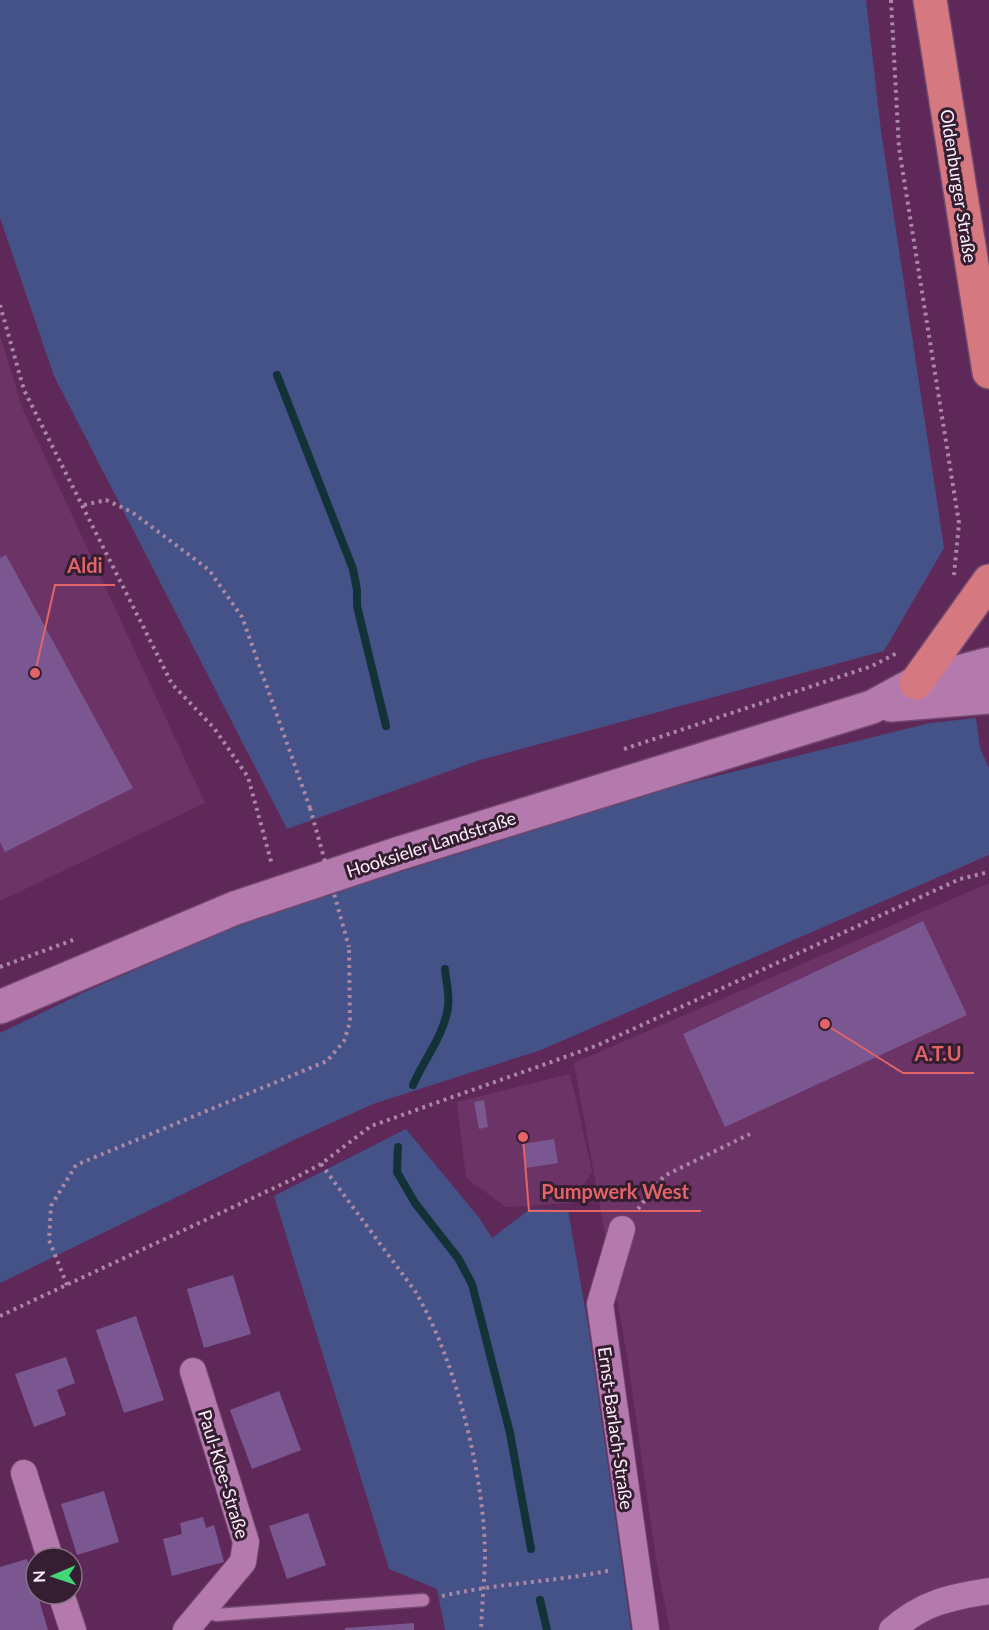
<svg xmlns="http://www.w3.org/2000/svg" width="989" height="1630" viewBox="0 0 989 1630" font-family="Lato,sans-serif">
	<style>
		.built { fill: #6c3466 }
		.green { fill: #445288 }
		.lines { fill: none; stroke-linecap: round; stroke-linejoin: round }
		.stream { stroke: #123238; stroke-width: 8 }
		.building { fill: #7a5790 }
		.service-casing { stroke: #72486e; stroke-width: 15 }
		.minor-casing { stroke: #72486e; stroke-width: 28 }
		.secondary-casing { stroke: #72486e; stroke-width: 36 }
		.primary-casing { stroke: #72486e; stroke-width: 36 }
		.path { stroke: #a987a5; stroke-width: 4; stroke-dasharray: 3 4.5; stroke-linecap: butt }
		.service { stroke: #b57aad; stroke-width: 12 }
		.minor { stroke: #b57aad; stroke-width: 26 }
		.secondary { stroke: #b57aad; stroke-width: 33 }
		.primary { stroke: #d5787f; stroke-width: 33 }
		.path-bridge { stroke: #a987a5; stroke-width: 4; stroke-dasharray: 3 4.5; stroke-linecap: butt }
		.labels { text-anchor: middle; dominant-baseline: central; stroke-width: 6; stroke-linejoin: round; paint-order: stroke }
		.street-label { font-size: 18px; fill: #fdeffa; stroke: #351e32 }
		.leader { fill: none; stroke: #e26467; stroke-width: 2 }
		.callout-dot { fill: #e26467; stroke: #351e32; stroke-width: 2 }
		.callout-label { font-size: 20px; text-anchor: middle; font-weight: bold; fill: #e26467; stroke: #351e32; stroke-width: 6; stroke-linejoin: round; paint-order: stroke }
	</style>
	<rect width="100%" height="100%" fill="#5e2958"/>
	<g class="built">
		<polygon points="0,335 22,407 205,803 0,901"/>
		<polygon points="989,883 989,1630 670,1630 656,1559 628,1361 574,1063"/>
		<polygon points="570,1074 592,1172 571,1203 506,1207 466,1178 457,1102"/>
	</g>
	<g class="green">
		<polygon points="0,0 866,0 881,131 944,548 884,651 480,760 287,829 54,376 0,218"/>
		<polygon points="976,718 980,748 989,768 989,855 541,1050 373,1104 298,1138 0,1283 0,1033 89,990 262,915 676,786 930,723"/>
		<polygon points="406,1129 480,1219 492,1238 530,1209 568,1210 589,1331 631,1630 445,1630 437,1589 389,1569 274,1196"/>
	</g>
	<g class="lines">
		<g class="stream">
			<polyline points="277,375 353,569 357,590 357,606 386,726"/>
			<path d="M413 1085C424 1059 444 1036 448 1007 450 995 446 981 445 969"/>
			<polyline points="398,1147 397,1172 415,1203 458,1258 472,1284 510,1433 531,1549"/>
			<polyline points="540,1600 547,1630"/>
		</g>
	</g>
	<g class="building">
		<polygon points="6,555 133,788 5,852 0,842 0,558"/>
		<polygon points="923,921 967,1015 725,1127 683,1034"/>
		<polygon points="484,1100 488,1127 479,1129 474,1102"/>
		<polygon points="554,1139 558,1163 526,1168 522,1144"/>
		<polygon points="233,1275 251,1334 204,1348 187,1289"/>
		<polygon points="136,1316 164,1400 124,1413 96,1330"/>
		<polygon points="66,1357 75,1383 57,1390 66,1415 34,1427 15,1374"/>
		<polygon points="279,1391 301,1450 252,1469 230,1410"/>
		<polygon points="104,1491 119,1542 77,1555 61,1504"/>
		<polygon points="308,1513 326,1565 287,1579 269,1526"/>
		<polygon points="203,1517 206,1528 214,1525 224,1562 172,1576 163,1539 182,1534 180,1523"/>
		<polygon points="27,1559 48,1630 0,1630 0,1567"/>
		<polygon points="414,1623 414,1630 345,1630 345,1628"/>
	</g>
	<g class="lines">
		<g class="service-casing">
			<polyline id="service" points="203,1610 216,1615 423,1600"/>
		</g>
		<g class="minor-casing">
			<g id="minor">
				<polyline points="622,1229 600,1304 646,1630"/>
				<polyline points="24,1473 50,1558"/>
				<polyline points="61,1594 73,1630"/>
				<polyline points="186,1630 243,1562 246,1542 193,1371"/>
				<path d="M892 1630C922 1603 950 1597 989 1591"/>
			</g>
		</g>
		<g class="secondary-casing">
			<g id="secondary">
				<polyline points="891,705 989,697"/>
				<polyline points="0,1007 235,908 397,854 872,707 916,683 989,664"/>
			</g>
		</g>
		<g class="primary-casing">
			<g id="primary">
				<polyline points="930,0 989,372"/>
				<polyline points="916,683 989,581"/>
			</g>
		</g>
		<g class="path">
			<polyline points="891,0 899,148 959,523 954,575"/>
			<polyline points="0,305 24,390 172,684 214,728 248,777 272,865"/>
			<polyline points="84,505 106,500 132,512 209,570 242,617 310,808"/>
			<polyline points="624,749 872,666 899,652"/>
			<polyline points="0,967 73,940"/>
			<path d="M321 1164 415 1291C456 1359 486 1482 485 1561 484 1584 482 1607 481 1630"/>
			<polyline points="638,1209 664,1176 750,1134"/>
			<polyline points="67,1285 49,1240 51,1206 76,1165 327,1061 344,1041 350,1022 349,947"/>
			<polyline points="0,1316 291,1180 321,1164 371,1126 596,1046 960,879 989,872"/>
			<path d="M442 1596C498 1583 555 1582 612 1570"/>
		</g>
		<use href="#service" class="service"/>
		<use href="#minor" class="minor"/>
		<use href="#secondary" class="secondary"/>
		<use href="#primary" class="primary"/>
		<polyline class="path-bridge" points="310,808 349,947"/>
	</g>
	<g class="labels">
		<g class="street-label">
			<text transform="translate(959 186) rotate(81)">Oldenburger Straße</text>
			<text transform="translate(431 844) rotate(-18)">Hooksieler Landstraße</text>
			<text transform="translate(616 1428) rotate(82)">Ernst-Barlach-Straße</text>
			<text transform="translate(224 1474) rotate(73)">Paul-Klee-Straße</text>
		</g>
	</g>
	<path class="leader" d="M35 673L55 585H115M825 1024L903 1073H974M523 1137L529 1211H701"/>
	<g class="callout-dot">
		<circle cx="35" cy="673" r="6"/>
		<circle cx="825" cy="1024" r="6"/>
		<circle cx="523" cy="1137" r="6"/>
	</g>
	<g class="callout-label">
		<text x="85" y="573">Aldi</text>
		<text x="938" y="1061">A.T.U</text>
		<text x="615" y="1199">Pumpwerk West</text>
	</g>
	<g transform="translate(54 1576) rotate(268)"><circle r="28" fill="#351e32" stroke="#857282" stroke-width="1.5"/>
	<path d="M0-4.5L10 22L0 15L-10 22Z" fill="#44d77a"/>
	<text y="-9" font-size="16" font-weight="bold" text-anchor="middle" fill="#fdeffa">N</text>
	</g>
</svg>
